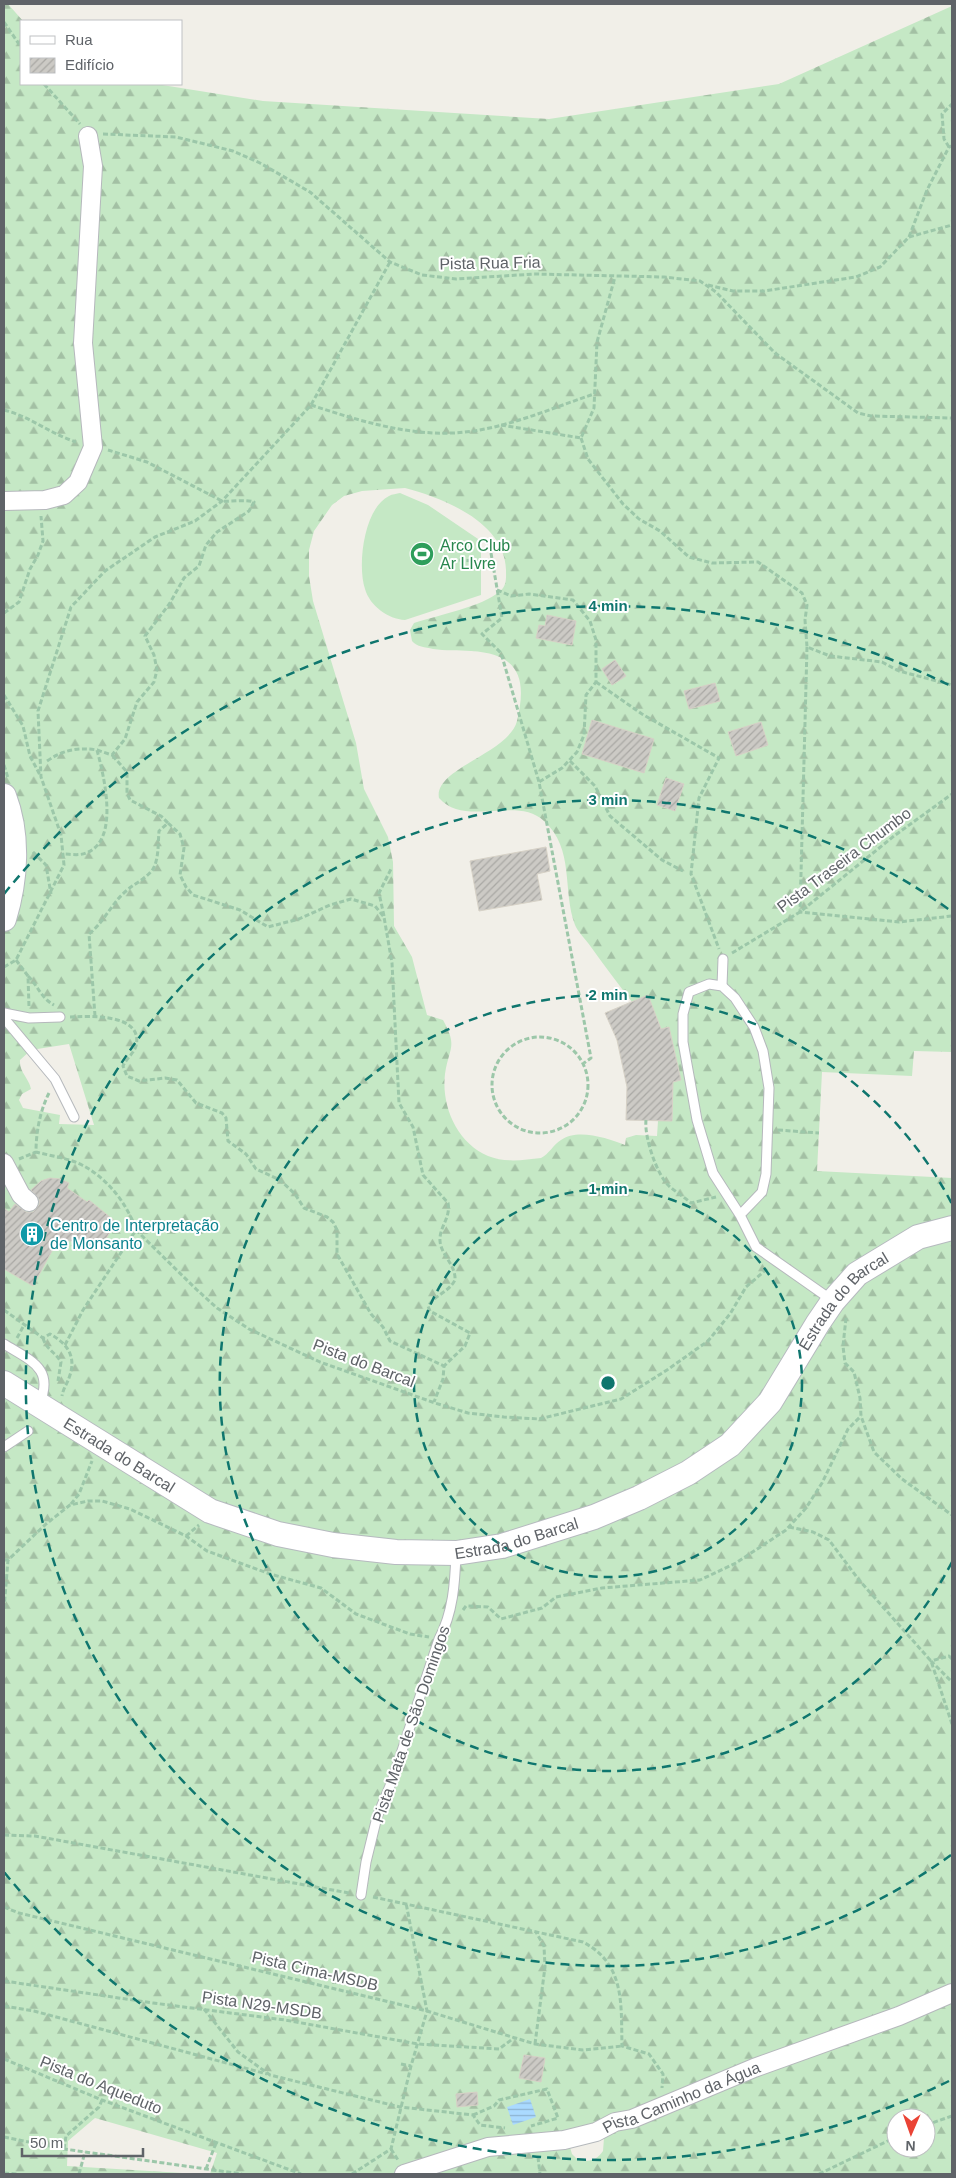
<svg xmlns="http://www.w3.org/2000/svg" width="956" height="2178" viewBox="0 0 956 2178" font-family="Helvetica,sans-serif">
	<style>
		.forest { fill: url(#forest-firs); fill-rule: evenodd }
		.pitch { fill: #c5e8c5 }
		.water { fill: url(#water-rules) }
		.building { fill: url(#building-hatch); stroke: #d6d1c6 }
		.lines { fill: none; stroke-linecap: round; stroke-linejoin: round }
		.lane-casing { stroke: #b5b8bc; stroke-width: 11 }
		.street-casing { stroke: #b5b8bc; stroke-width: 20 }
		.secondary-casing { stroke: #b6babf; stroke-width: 26 }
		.path { stroke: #9cc7a9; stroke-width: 3; stroke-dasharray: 5 2.5; stroke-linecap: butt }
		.lane { stroke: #fff; stroke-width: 9 }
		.street { stroke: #fff; stroke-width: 18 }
		.secondary { stroke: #fff; stroke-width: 24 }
		.ring { fill: none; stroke: #0f766e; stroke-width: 2.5; stroke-dasharray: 9 6 }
		.labels { text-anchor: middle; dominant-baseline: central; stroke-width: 4; stroke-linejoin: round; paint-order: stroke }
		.street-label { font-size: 16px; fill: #5f6368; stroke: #fff }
		.leisure-label { font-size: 16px; fill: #27864d; stroke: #fff; text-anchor: start }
		.culture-label { font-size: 16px; fill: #0d838f; stroke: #fff; text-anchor: start }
		.centre { fill: #0f766e; stroke: #fff; stroke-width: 2.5 }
		.ring-label { font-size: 15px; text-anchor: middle; font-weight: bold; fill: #0f766e; stroke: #fff; stroke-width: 4; stroke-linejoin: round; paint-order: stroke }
	</style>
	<defs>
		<pattern id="forest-firs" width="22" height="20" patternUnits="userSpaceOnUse" patternTransform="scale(1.25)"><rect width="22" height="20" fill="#c5e8c5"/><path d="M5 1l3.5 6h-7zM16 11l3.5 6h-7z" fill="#a3c0a4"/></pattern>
		<pattern id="water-rules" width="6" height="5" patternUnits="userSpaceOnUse" patternTransform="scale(1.25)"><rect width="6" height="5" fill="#aadaff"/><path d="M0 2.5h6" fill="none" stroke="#8eb4d2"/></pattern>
		<pattern id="building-hatch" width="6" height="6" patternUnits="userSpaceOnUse" patternTransform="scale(1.25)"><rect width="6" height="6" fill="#cccac5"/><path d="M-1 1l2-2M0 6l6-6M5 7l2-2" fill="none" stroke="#a9a8a4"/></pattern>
	</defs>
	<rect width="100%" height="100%" fill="#f1efe8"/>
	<path class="forest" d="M4 4H8L23 21 21 84H156L263 101 549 119 779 84 952 6V1052L914 1051 912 1076 822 1072 817 1171 952 1178V2174H210L217 2153 95 2118 68 2141 67 2166 199 2174H4ZM405 488C443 498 505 522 506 570 506 577 507 586 500 591 482 607 438 615 414 623L410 630 412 641C417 647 425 647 433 649 445 651 458 650 471 651 520 654 527 679 517 721 509 753 433 769 439 798 465 828 517 795 544 821 575 849 562 890 575 925 578 932 586 940 591 947 604 965 618 984 632 1002L648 996 661 1029 669 1027 681 1080 673 1082 672 1121H658L657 1136 636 1135 626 1138 625 1145C608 1138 577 1128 561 1140 553 1145 549 1154 541 1158 524 1160 505 1163 488 1156 457 1143 441 1106 445 1074 449 1047 458 1047 443 1020L427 1015 412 957 394 926 393 862 388 837 364 789 356 743 313 601 309 576V550L314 531 332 505 344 496 362 491ZM69 1044 94 1125 59 1124 60 1115 23 1108 19 1100 22 1094 31 1089C29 1078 19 1072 20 1060L31 1050ZM896 2118H926V2148H896ZM604 2138 603 2151C596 2161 588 2163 576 2158L572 2154 569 2144H588Z"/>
	<path class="pitch" d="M400 493 428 505 481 541V595L405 620C388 619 370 606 365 589 357 565 364 508 389 496 392 494 397 494 400 493Z"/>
	<polygon class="water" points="530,2099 536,2117 513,2125 507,2107"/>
	<g class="building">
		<polygon points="547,615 576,621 572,645 536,638 539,625 545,626"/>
		<polygon points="615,660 626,676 612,685 602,669"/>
		<polygon points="715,683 720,701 689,709 684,691"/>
		<polygon points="592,720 654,739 644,773 582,754"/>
		<polygon points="761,722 768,745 736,756 728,732"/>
		<polygon points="666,778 684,784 675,811 657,805"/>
		<polygon points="546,847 550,871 537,874 542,900 479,911 470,861"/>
		<polygon points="648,995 661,1029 669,1027 681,1080 673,1082 672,1121 626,1120 627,1087 617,1040 605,1013"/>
		<polygon points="50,1178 60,1179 69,1183 67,1188 87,1202 89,1200 116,1222 100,1249 59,1238 33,1286 4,1269 4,1208 9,1212 15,1204 26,1212 33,1212 39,1205 39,1199 31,1190 41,1181"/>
		<polygon points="524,2055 545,2058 541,2082 519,2078"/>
		<polygon points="477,2092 478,2105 457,2107 456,2094"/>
	</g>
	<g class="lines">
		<g class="lane-casing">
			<g id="lane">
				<polyline points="722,986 723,959"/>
				<polyline points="4,1013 29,1018 60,1017"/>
				<polyline points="4,1018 55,1079 74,1117"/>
				<polyline points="740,1215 713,1173 697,1120 683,1042 683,1014 689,992 709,984 722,986 735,998 754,1027 763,1051 769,1088 766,1174 762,1192 740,1215 756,1247 833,1301"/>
				<path d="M4 1344C31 1361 55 1368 39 1405"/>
				<polyline points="4,1447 28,1431"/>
				<path d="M361 1895 366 1862 377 1817 392 1781 439 1639C453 1613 455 1583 456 1553"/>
			</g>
		</g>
		<g class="street-casing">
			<g id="street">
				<polyline points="4,501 45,500 64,495 78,482 93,447 83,343 93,166 88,136"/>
				<polyline points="4,1163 21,1195 29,1202"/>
				<path id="s1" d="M404 2174 488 2147 564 2140 596 2132 615 2122 632 2119 754 2068 899 2016 952 1993"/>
			</g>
		</g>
		<g class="secondary-casing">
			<g id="secondary">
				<path d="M4 796C19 835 16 880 4 919"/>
				<path id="s2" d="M4 1383 210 1511 278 1534 333 1545 396 1552 456 1553 502 1546 594 1517 639 1498 688 1473 730 1445 770 1402 818 1323 833 1301 857 1274 918 1237 952 1228"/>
			</g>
		</g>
		<g class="path">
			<polyline points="4,22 21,47"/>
			<polyline points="44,84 80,124"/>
			<polyline points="103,134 176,137 233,151 260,163 310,192 390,262 422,275 456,279 534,274 664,277 700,281 716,292 775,353 858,413 871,416 952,418"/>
			<polyline points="949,147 944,139 942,114 952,104"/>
			<polyline points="909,237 927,190 949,147 952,146"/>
			<polyline points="708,285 733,291 764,291 856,277 880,267 909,237 952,225"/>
			<path d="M311 405C357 420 404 435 453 433 501 431 549 409 594 394"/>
			<path d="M4 410C31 417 49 433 76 442"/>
			<polyline points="501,425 581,438 594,408 597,342 615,277"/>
			<polyline points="581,438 588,459 623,504 639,519 660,531 689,557 712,563 758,562 802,593 807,605 805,620 807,647 830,656 882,662 899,671 952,685"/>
			<polyline points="491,553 502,618 482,634 501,653 539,782 591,1058 584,1063"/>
			<polyline points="459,560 493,562"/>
			<polyline points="497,590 511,596 529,594 573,600 590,621 596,640 596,682 586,695 584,735 577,752 562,768 539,782"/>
			<polyline points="4,613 19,602 30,569 38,555 43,541 41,516"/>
			<polyline points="807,647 800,912 899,922 952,916"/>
			<polyline points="596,682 642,714 719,758 699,798 691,874 719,949"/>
			<polyline points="4,695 23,726 30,756 40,775"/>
			<path d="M97 750 112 755 125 739 137 702 154 682 157 670 154 655 145 636 170 603 184 578 199 566 206 545 217 532 249 511 254 502C244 499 233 502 222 501L147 462 108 450"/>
			<path d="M47 761C63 750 78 747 97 750 104 776 120 841 86 853 79 856 70 854 63 854"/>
			<polyline points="570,761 595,786 610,816 662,860 683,871"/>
			<polyline points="4,765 8,778"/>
			<path d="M168 823 180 834 184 848 180 875 186 887 193 895 240 910 268 927 299 919 330 905 351 899 375 906 384 917 392 963 399 1103 413 1127 423 1175 448 1203C451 1218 439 1227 440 1241 441 1255 456 1265 455 1280 449 1292 435 1295 428 1306L430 1311 470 1333 465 1346 444 1366"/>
			<polyline points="33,852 46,865 51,894"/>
			<polyline points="384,916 379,893 391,869"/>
			<polyline points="732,953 800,912 894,836 952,794"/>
			<polyline points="16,960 28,976 29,1007"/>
			<polyline points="4,967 16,960 64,865 61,835 41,777 38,711 71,607 105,571 155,537 195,521 222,501 311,405 390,262"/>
			<path d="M28 976C38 986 41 998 54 1005"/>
			<path d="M95 1016 89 934C105 921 111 904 126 891 135 883 146 879 153 869 159 859 158 842 159 831L168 823 161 816 130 800 127 793V772L112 755"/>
			<path d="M70 1017C88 1016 144 1013 136 1046 134 1053 126 1059 123 1066L127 1076 139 1081 165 1078 177 1080 196 1103 222 1113 226 1118 228 1141 246 1154 256 1169 280 1180 295 1194 304 1208 327 1217 333 1222 337 1230V1254L371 1314 383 1327 390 1341 444 1366 443 1379 434 1402"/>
			<circle cx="540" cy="1085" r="48"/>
			<path d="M49 1093C40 1111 36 1132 36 1152 51 1156 68 1158 82 1165 107 1178 127 1203 136 1230L196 1289 217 1308 249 1329 320 1362 435 1403 468 1413 504 1417 539 1419 621 1399 667 1370 708 1341 730 1314 746 1287 768 1268"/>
			<path d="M646 1120C644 1137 657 1175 669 1186 676 1192 684 1197 691 1203L716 1197"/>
			<polyline points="778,1130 819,1133"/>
			<polyline points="19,1159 36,1152"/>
			<path d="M4 1310 43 1338 50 1334C68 1344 77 1357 69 1378 67 1384 63 1389 62 1396"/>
			<polyline points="846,1318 843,1346 845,1363 854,1372 860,1398 861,1416 874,1452 902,1479 952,1515"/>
			<polyline points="17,1338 24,1325"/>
			<path d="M43 1338C46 1349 55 1352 61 1362L58 1381"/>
			<polyline points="65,1345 83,1310 136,1230"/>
			<polyline points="71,1504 79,1494 92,1461"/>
			<polyline points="789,1527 813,1532 829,1540 859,1580 931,1661 952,1724"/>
			<polyline points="186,1536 199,1525"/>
			<polyline points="4,1560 8,1560 46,1524 70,1505 88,1501 102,1501 130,1509 186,1536 207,1551 270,1574 321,1588 356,1614 410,1634 429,1637"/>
			<polyline points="4,1609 8,1560"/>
			<polyline points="463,1610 466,1606 488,1607 501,1619 542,1608 556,1597 602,1588 700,1580 736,1563 786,1530 806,1508 822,1483 848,1429 861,1416"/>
			<polyline points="952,1659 949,1656 931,1661 952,1682"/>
			<polyline points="4,1835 35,1836 349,1893"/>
			<path d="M373 1897 583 1942C625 1964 621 2003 622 2046L649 2054 663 2074 662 2088"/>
			<polyline points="4,1907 19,1913 427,2011 535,2044 583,2050 622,2046"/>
			<polyline points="4,1981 153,2003 285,2020 418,2044 499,2049 514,2038"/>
			<polyline points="4,2006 34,2011 267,2074"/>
			<polyline points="204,2009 238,2052 270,2075 400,2107 473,2115 480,2125 505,2128"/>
			<polyline points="535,2044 545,1967 544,1946 536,1932"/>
			<polyline points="4,2059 102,2100 301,2174"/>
			<polyline points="401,2064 411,2066"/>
			<polyline points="473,2115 494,2106 499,2100 547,2089 558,2118 531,2126"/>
			<polyline points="926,2125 952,2116"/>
			<polyline points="4,2137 64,2149 242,2174"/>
			<polyline points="64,2149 66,2136 99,2107 102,2100"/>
			<polyline points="391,2149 398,2160"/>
			<polyline points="538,2157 540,2174"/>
			<polyline points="206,2169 216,2143"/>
			<polyline points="4,2173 17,2174"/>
			<polyline points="79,2174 85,2152"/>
			<polyline points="352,2174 391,2149 411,2066 427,2011 406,1903"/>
			<polyline points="819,2174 896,2137"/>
		</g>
		<use href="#lane" class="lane"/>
		<use href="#street" class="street"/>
		<use href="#secondary" class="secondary"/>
	</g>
	<g class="ring">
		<circle cx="608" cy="1383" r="194"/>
		<path d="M952 1562A388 388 0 1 1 952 1204"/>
		<path d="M951 1855A583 583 0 1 1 951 911"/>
		<path d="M949 2081A777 777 0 0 1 4 1872M4 894A777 777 0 0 1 949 685"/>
	</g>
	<defs>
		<g id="stadium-disc" transform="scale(1.25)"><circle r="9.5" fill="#2e9e5b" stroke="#fff"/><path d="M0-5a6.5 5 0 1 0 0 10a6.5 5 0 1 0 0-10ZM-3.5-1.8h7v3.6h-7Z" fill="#fff"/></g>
		<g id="building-disc" transform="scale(1.25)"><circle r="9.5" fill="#0f9aa8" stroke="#fff"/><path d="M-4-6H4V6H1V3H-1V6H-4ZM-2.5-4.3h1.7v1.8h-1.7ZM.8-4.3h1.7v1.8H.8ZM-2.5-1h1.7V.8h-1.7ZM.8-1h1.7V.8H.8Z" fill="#fff"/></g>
	</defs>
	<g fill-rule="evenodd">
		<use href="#stadium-disc" x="422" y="554"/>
		<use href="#building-disc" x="32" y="1234"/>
	</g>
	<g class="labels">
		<g class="street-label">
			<text transform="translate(490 263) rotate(-1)">Pista Rua Fria</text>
			<text transform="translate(844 860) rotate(-37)">Pista Traseira Chumbo</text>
			<text stroke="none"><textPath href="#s2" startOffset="976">Estrada do Barcal</textPath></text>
			<text transform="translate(364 1363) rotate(21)">Pista do Barcal</text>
			<text stroke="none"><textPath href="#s2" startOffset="136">Estrada do Barcal</textPath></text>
			<text stroke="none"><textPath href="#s2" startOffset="556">Estrada do Barcal</textPath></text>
			<text transform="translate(411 1724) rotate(-71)">Pista Mata de São Domingos</text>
			<text transform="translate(315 1971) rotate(13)">Pista Cima-MSDB</text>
			<text transform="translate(262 2005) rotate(8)">Pista N29-MSDB</text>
			<text transform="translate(101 2085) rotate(22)">Pista do Aqueduto</text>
			<text stroke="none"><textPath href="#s1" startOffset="290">Pista Caminho da Água</textPath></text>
		</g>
		<g class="leisure-label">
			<text x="440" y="545">Arco Club<tspan x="440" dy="18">Ar LIvre</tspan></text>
		</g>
		<g class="culture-label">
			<text x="50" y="1225">Centro de Interpretação<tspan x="50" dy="18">de Monsanto</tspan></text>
		</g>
	</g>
	<circle cx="608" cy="1383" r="8" class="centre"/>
	<g class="ring-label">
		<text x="608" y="611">4 min</text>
		<text x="608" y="805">3 min</text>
		<text x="608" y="1000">2 min</text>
		<text x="608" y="1194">1 min</text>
	</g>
	<rect width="956" height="2178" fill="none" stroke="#5f6368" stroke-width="10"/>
	<rect x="20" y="20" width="162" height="65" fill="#ffffff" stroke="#bfc1c3"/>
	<rect x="30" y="36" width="25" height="8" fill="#ffffff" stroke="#bfc1c3"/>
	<text x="65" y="45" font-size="15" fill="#5f6368">Rua</text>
	<rect x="30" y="58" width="25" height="15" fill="url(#building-hatch)" stroke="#bfc1c3"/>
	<text x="65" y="70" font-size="15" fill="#5f6368">Edifício</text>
	<g transform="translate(911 2133) rotate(182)"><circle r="24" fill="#ffffff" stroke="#bfc1c3"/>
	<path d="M0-4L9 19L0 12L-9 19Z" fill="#ea4335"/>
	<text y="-8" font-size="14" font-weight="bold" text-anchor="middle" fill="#5f6368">N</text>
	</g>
	<path d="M22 2148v8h121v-8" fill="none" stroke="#5f6368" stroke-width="2.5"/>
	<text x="30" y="2148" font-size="15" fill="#5f6368" stroke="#ffffff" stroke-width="4" paint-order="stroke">50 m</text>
</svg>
